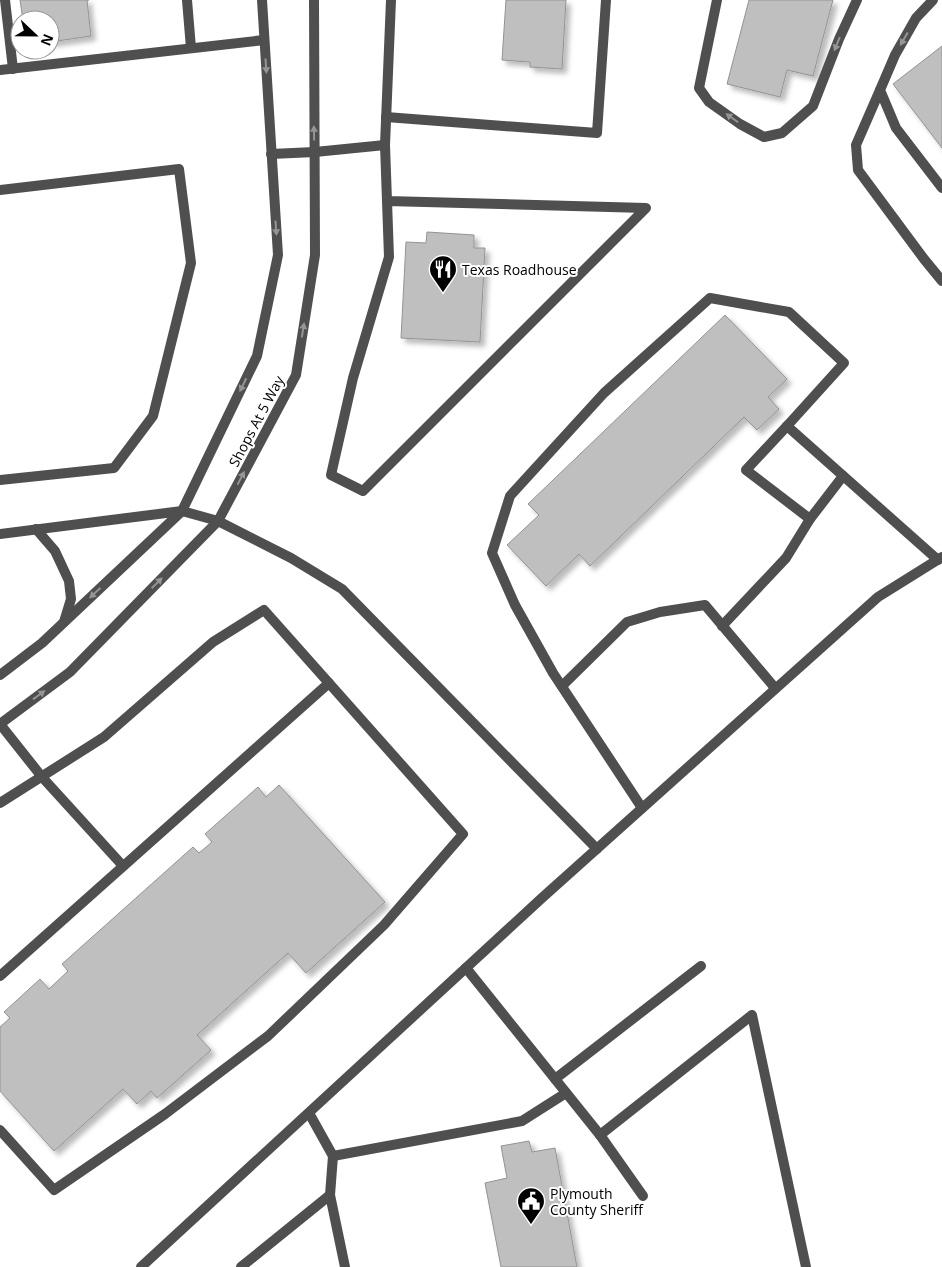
<svg xmlns="http://www.w3.org/2000/svg" width="942" height="1267" viewBox="0 0 942 1267" font-family="'Open Sans',sans-serif">
	<style>
		.building { fill: #bfbfbf; stroke: #939393; filter: url(#shadow) }
		.lines { fill: none; stroke-linecap: round; stroke-linejoin: round }
		.service { stroke: #4f4f4f; stroke-width: 10 }
		.oneway { fill: #959595 }
		.labels { text-anchor: middle; dominant-baseline: central; stroke-width: 4; stroke-linejoin: round; paint-order: stroke }
		.poi-label { font-size: 14px; fill: #000; stroke: #fff; text-anchor: start }
		.street-label { font-size: 14px; fill: #000; stroke: #fff }
	</style>
	<defs>
		<filter id="shadow"><feDropShadow dx="4.5" dy="4.5" stdDeviation="2.5" flood-color="#0004"/></filter>
	</defs>
	<rect width="100%" height="100%" fill="#fff"/>
	<g class="building">
		<polygon points="20,0 89,0 87,0 91,36 50,42 50,20 23,20"/>
		<polygon points="506,0 566,0 562,69 530,67 530,62 502,60"/>
		<polygon points="749,0 833,0 813,76 787,70 780,97 727,84"/>
		<polygon points="942,46 942,148 893,84"/>
		<polygon points="427,232 474,235 474,248 485,248 480,342 401,338 406,242 426,243"/>
		<polygon points="725,315 787,379 768,397 779,409 757,430 744,417 590,566 579,554 546,586 507,545 539,515 528,504"/>
		<polygon points="279,785 385,902 306,973 288,953 197,1035 211,1050 157,1098 151,1091 137,1104 123,1089 54,1151 0,1091 0,1027 10,1018 4,1012 40,979 49,989 68,971 62,964 193,847 199,853 212,842 205,834 258,787 266,797"/>
		<polygon points="529,1141 532,1152 555,1148 577,1267 501,1267 485,1183 507,1178 501,1146"/>
	</g>
	<g class="lines">
		<g class="service">
			<polyline points="5,0 13,69"/>
			<polyline points="187,0 191,48"/>
			<polyline points="717,0 699,88 709,102 740,124 764,137 782,133 813,106 839,39 857,0"/>
			<polyline points="933,0 916,18 895,55 880,90 896,128 942,188"/>
			<polyline points="0,70 264,40"/>
			<polyline points="880,90 856,145 858,170 924,259 942,281"/>
			<polyline points="386,117 597,133 606,0"/>
			<polyline points="271,154 315,152 385,145"/>
			<polyline points="0,190 179,169 191,263 153,416 114,468 0,480"/>
			<polyline points="387,201 646,208 363,491 331,475 353,378 389,257 385,145 391,0"/>
			<polyline points="787,426 746,470 810,519"/>
			<polyline points="36,529 55,551 69,581 71,599 64,622"/>
			<polyline points="0,534 182,511 218,521 291,558 342,589 597,849"/>
			<polyline points="722,626 786,558 810,519 843,476"/>
			<polyline points="0,675 42,643 182,511 257,356 278,255 262,0"/>
			<polyline points="562,686 627,622 660,612 705,605 775,688"/>
			<polyline points="0,724 70,672 218,521 296,375 315,255 314,0"/>
			<polyline points="0,724 42,777 123,866"/>
			<polyline points="0,803 104,737 213,642 264,610 463,834 384,925 268,1036 165,1114 54,1190 0,1130"/>
			<polyline points="642,808 553,673 515,605 492,553 510,496 604,393 710,298 789,312 844,363 787,426 938,560"/>
			<polyline points="466,968 600,1135 752,1015 806,1267"/>
			<polyline points="0,976 329,683"/>
			<polyline points="555,1079 701,966"/>
			<polyline points="309,1113 333,1156 330,1195 345,1267"/>
			<polyline points="600,1135 643,1196"/>
			<polyline points="333,1156 522,1121 566,1093"/>
			<polyline points="141,1267 543,897 878,597 942,557"/>
			<polyline points="241,1267 330,1195"/>
		</g>
	</g>
	<defs><path id="oneway-solid" d="M-6-.8H1V-3.2L6.5 0L1 3.2V.8H-6Z" transform="scale(1.25)"/></defs>
	<g class="oneway">
		<use href="#oneway-solid" transform="translate(904 39) rotate(120)"/>
		<use href="#oneway-solid" transform="translate(837 44) rotate(112)"/>
		<use href="#oneway-solid" transform="translate(266 66) rotate(86)"/>
		<use href="#oneway-solid" transform="translate(732 118) rotate(-145)"/>
		<use href="#oneway-solid" transform="translate(314 133) rotate(-91)"/>
		<use href="#oneway-solid" transform="translate(276 228) rotate(86)"/>
		<use href="#oneway-solid" transform="translate(303 330) rotate(-81)"/>
		<use href="#oneway-solid" transform="translate(243 385) rotate(116)"/>
		<use href="#oneway-solid" transform="translate(241 478) rotate(-62)"/>
		<use href="#oneway-solid" transform="translate(157 583) rotate(-45)"/>
		<use href="#oneway-solid" transform="translate(95 593) rotate(137)"/>
		<use href="#oneway-solid" transform="translate(39 695) rotate(-36)"/>
	</g>
	<defs>
		<g id="restaurant-pin" transform="scale(1.4375)"><path d="M0 17L-7.5 6A9.5 9.5 0 1 1 7.5 6Z" fill="#000" stroke="#fff"/><path d="M-5-6h1v4h1v-4h1v4h1v-4h1v5L-1.5 .5V6h-2V.5L-5-1ZM5-6V6H3V1.5H1.5Q1.5-4 5-6Z" fill="#fff"/></g>
		<g id="civic-pin" transform="scale(1.4375)"><path d="M0 17L-7.5 6A9.5 9.5 0 1 1 7.5 6Z" fill="#000" stroke="#fff"/><path d="M-.6-6.5H3V-4.5H.6V-3L4-1V1h2V6H-6V1h2V-1L-.6-3ZM-1.2 2.5V6h2.4V2.5Z" fill="#fff"/></g>
	</defs>
	<g fill-rule="evenodd">
		<use href="#restaurant-pin" x="443" y="269"/>
		<use href="#civic-pin" x="531" y="1201"/>
	</g>
	<g class="labels">
		<g class="poi-label">
			<text x="462" y="269">Texas Roadhouse</text>
			<text x="550" y="1193">Plymouth<tspan x="550" dy="16">County Sheriff</tspan></text>
		</g>
		<g class="street-label">
			<text transform="translate(256 421) rotate(-62)">Shops At 5 Way</text>
		</g>
	</g>
	<g transform="translate(35 35) rotate(112)"><circle r="24" fill="#ffffff" stroke="#999999"/>
	<path d="M0-4L9 19L0 12L-9 19Z" fill="#000000"/>
	<text y="-8" font-size="14" font-weight="bold" text-anchor="middle" fill="#000000">N</text>
	</g>
</svg>
